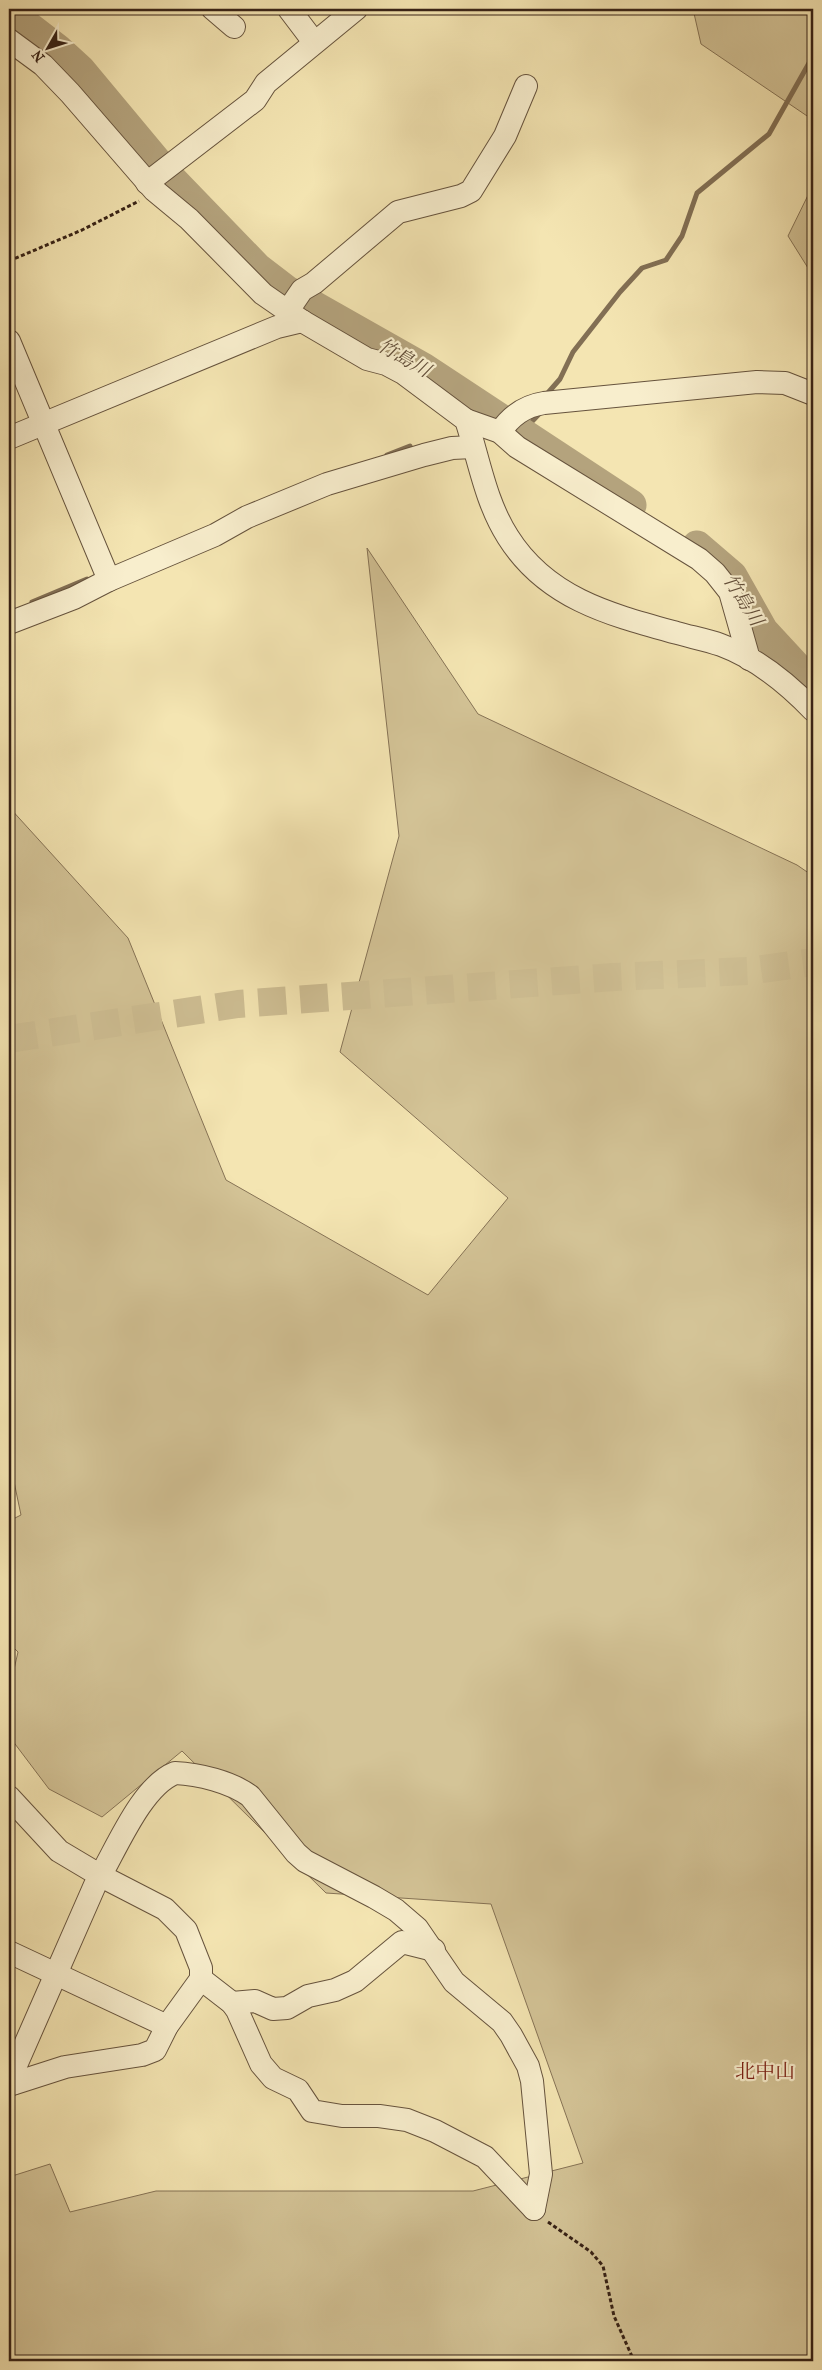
<svg xmlns="http://www.w3.org/2000/svg" width="822" height="2370" viewBox="0 0 822 2370" font-family="'IM FELL French Canon','Noto Serif JP',serif">
	<style>
		.green { fill: #d4c497; stroke: #867356 }
		.lines { fill: none; stroke-linecap: round; stroke-linejoin: round }
		.stream { stroke: #826f54; stroke-width: 5 }
		.river { stroke: #b4a37d; stroke-width: 31 }
		.major-tunnel { stroke: #cebe93; stroke-width: 28; stroke-dasharray: 28 14; stroke-linecap: butt }
		.minor-casing { stroke: #66533d; stroke-width: 24 }
		.path { stroke: #372216; stroke-width: 3; stroke-dasharray: 4 2.5; stroke-linecap: butt }
		.minor { stroke: #f8eecd; stroke-width: 22 }
		.labels { text-anchor: middle; dominant-baseline: central; stroke-width: 4.5; stroke-linejoin: round; paint-order: stroke }
		.water-label { font-size: 19px; font-style: italic; fill: #634f3a; stroke: #f8eecd }
		.quarter-label { font-size: 20px; fill: #7a1f14; stroke: #f8eecd }
	</style>
	<rect width="100%" height="100%" fill="#f4e5b2"/>
	<filter id="stains"><feTurbulence type="fractalNoise" baseFrequency=".004" numOctaves="4"/><feColorMatrix values="0 0 0 0 .2 0 0 0 0 .09 0 0 0 0 .02 0 0 0 .5 -.17"/></filter>
	<radialGradient id="worn" r=".72"><stop offset=".6" stop-color="#630" stop-opacity="0"/><stop offset="1" stop-color="#630" stop-opacity=".3"/></radialGradient>
	<g class="green">
		<polygon points="693,9 813,9 813,120 701,44"/>
		<polygon points="813,185 813,276 788,236"/>
		<polygon points="367,548 478,714 797,865 813,876 813,2361 9,2361 9,2177 50,2164 70,2212 156,2191 473,2191 583,2163 491,1904 326,1893 182,1751 102,1817 49,1789 9,1736 9,1691 18,1652 9,1643 9,1521 21,1515 9,1458 9,807 128,938 226,1180 428,1295 508,1198 340,1052 399,836"/>
	</g>
	<g class="lines">
		<g class="stream">
			<polyline points="546,395 560,379 573,352 620,292 642,268 666,260 682,236 697,193 769,134 813,56"/>
			<polyline points="522,432 541,412"/>
			<polyline points="387,455 410,446"/>
			<polyline points="32,602 87,579"/>
		</g>
		<g class="river">
			<polyline points="9,12 57,49 80,70 170,178 257,268 287,291 423,368 631,505"/>
			<polyline points="697,546 732,576 763,631 813,685"/>
		</g>
		<polyline class="major-tunnel" points="9,1039 238,1004 614,977 748,971 813,962"/>
		<g class="minor-casing">
			<g id="minor">
				<polyline points="213,9 234,27"/>
				<polyline points="289,9 314,42"/>
				<path d="M9 40 43 65 70 93 154 190 189 219 263 294 302 321 367 359 386 364 403 373 466 420C479 459 485 501 508 537 547 599 611 615 677 633 691 637 707 640 721 645 756 658 787 683 813 710"/>
				<polyline points="147,183 255,100 266,83 356,9"/>
				<polyline points="287,312 302,290 314,283 398,212 461,196 471,191 505,136 526,86"/>
				<polyline points="9,341 109,580"/>
				<polyline points="466,420 500,432 517,447 699,559 715,573 730,592 749,659"/>
				<path d="M500 432C511 416 524 406 544 403L757 382 785 383 813 394"/>
				<polyline points="9,438 277,327 302,321"/>
				<polyline points="9,623 74,598 109,580 215,535 247,517 327,484 424,455 452,448 473,447"/>
				<polyline points="9,1797 59,1851 101,1876 165,1909 186,1930 201,1968 201,1979 167,2026 155,2050 142,2055 65,2067 9,2085"/>
				<polyline points="9,1952 167,2026"/>
				<polyline points="201,1979 232,2003 237,2010 261,2064 273,2078 298,2090 312,2111 342,2116 379,2116 407,2120 435,2131 485,2157 534,2209"/>
				<polyline points="232,2003 255,2001 273,2009 287,2008 308,1996 335,1990 355,1981 402,1942 434,1950"/>
				<path d="M14 2083 13 2072 95 1885C115 1853 140 1787 175 1773 199 1774 231 1782 250 1796L296 1853 305 1861 374 1897 396 1910 417 1928 454 1982 502 2022 511 2035 528 2066 532 2081 541 2174 534 2209"/>
			</g>
		</g>
		<g class="path">
			<polyline points="9,261 82,230 139,201"/>
			<polyline points="548,2222 591,2252 603,2266 614,2316 634,2361"/>
		</g>
		<use href="#minor" class="minor"/>
	</g>
	<g class="labels">
		<g class="water-label">
			<text transform="translate(404 358) rotate(30)">竹島川</text>
			<text transform="translate(743 600) rotate(58)">竹島川</text>
		</g>
		<g class="quarter-label">
			<text x="765" y="2071">北中山</text>
		</g>
	</g>
	<rect width="822" height="2370" fill="none" stroke="#f4e5b2" stroke-width="30"/>
	<rect x="10" y="10" width="802" height="2350" fill="none" stroke="#372216" stroke-width="2.5"/>
	<rect x="15" y="15" width="792" height="2340" fill="none" stroke="#372216"/>
	<g transform="translate(48 48) rotate(231)" stroke="#f8eecd" stroke-width="4" paint-order="stroke">
	<path d="M0-4L9 19L0 12L-9 19Z" fill="#372216"/>
	<text y="-8" font-size="14" font-weight="bold" text-anchor="middle" fill="#372216">N</text>
	</g>
	<rect width="100%" height="100%" filter="url(#stains)"/>
	<rect width="100%" height="100%" fill="url(#worn)"/>
</svg>
